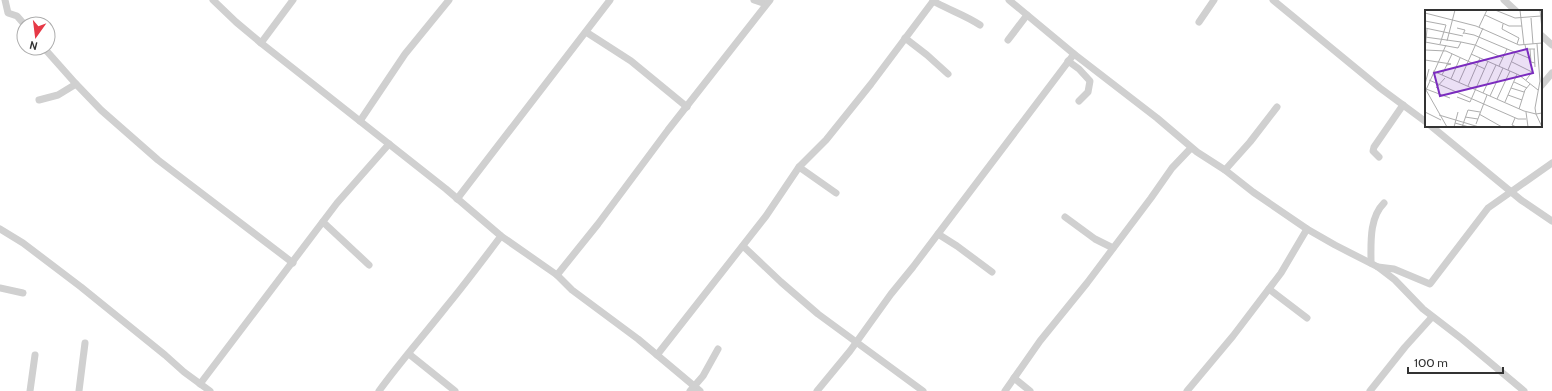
<svg xmlns="http://www.w3.org/2000/svg" width="1552" height="391" viewBox="0 0 1552 391" font-family="Cabin,sans-serif">
	<style>
		.lines { fill: none; stroke-linecap: round; stroke-linejoin: round }
		.street { stroke: #d0d0d0; stroke-width: 7 }
		.inset-road { fill: none; stroke: #adadad; stroke-width: 1 }
		.view { fill: #7b2cbf; fill-opacity: 0.15; stroke: #7b2cbf; stroke-width: 2 }
		.inset-edge { fill: none; stroke: #333; stroke-width: 2 }
	</style>
	<rect width="100%" height="100%" fill="#fff"/>
	<g class="lines">
		<g class="street">
			<polyline points="5,0 8,13 17,16 24,24"/>
			<polyline points="213,0 236,22 261,43 446,189 501,236 557,275 572,290 638,339 700,391"/>
			<polyline points="754,0 766,4"/>
			<polyline points="1009,0 1074,54 1157,118 1197,152 1225,170 1253,192 1307,229 1335,245 1378,267 1395,280 1423,309 1462,339 1524,391"/>
			<polyline points="1273,0 1380,88 1426,122"/>
			<polyline points="1504,0 1516,11"/>
			<path d="M933 1C949 10 965 15 980 25"/>
			<polyline points="1199,22 1214,0"/>
			<polyline points="586,32 631,61 687,107"/>
			<polyline points="1541,35 1552,45"/>
			<polyline points="905,38 927,55 948,74"/>
			<polyline points="1008,40 1027,15"/>
			<polyline points="261,43 293,0"/>
			<polyline points="44,48 76,84 101,110 158,160 293,263"/>
			<polyline points="1068,61 1079,69 1090,81 1088,92 1079,101"/>
			<polyline points="1541,86 1552,73"/>
			<polyline points="39,100 58,95 76,84"/>
			<polyline points="360,121 405,54 449,0"/>
			<polyline points="1431,126 1521,200 1552,221"/>
			<polyline points="1379,157 1373,151 1374,147 1403,105"/>
			<polyline points="799,167 836,193"/>
			<polyline points="1225,170 1250,142 1277,107"/>
			<polyline points="457,199 610,0"/>
			<polyline points="1065,217 1095,239 1113,248"/>
			<polyline points="323,222 369,265"/>
			<polyline points="0,229 23,243 81,287 165,355 184,372 210,391"/>
			<polyline points="938,234 957,246 992,272"/>
			<polyline points="743,246 781,282 818,314 923,391"/>
			<path d="M1371 263C1371 243 1369 218 1384 203"/>
			<polyline points="1378,267 1394,269 1430,284 1488,208 1552,163"/>
			<polyline points="557,275 598,224 668,130 770,0"/>
			<polyline points="0,288 23,293"/>
			<polyline points="1269,289 1307,318"/>
			<polyline points="409,354 455,391"/>
			<polyline points="657,355 766,216 799,167 826,140 871,84 934,0"/>
			<polyline points="1014,378 1030,391"/>
			<polyline points="200,384 337,203 389,144"/>
			<polyline points="30,391 35,355"/>
			<polyline points="79,391 85,343"/>
			<path d="M379 391C400 362 424 335 446 307 465 284 483 260 501 236"/>
			<polyline points="690,391 703,376 718,349"/>
			<polyline points="817,391 850,351 891,294 913,267 1074,54"/>
			<polyline points="1005,391 1040,341 1087,283 1151,198 1172,168 1191,148"/>
			<polyline points="1187,391 1233,336 1281,273 1307,229"/>
			<polyline points="1370,391 1405,347 1432,317"/>
		</g>
	</g>
	<g transform="translate(1425 10)">
		<rect width="117" height="117" fill="#fff"/>
		<path class="inset-road" d="M70 0 90 8 116 6M95 0 99 35M115 0 117 19M0 3 51 16 94 35 117 33M60 5 84 16H97M106 8 108 34M0 11 21 15 15 34M78 14 77 19 94 28 92 34M54 17 62 0M0 18 38 26M32 18 40 20 38 24M39 23 49 25 106 49M0 27 36 32M22 31 30 0M0 32 33 38 36 32 50 35M112 34 115 71 110 98 111 104 117 103M21 35 1 80 22 117M50 35 78 48M100 35 101 39H110M105 39 106 52 110 53M109 39 110 57M0 40 21 41 60 59M0 40 2 19M46 44 94 65 113 80M0 50 26 54 22 55M87 52 107 62 101 70M74 56 82 39M83 60 90 43M8 61 99 101 111 104 117 117M17 65 27 44M26 69 35 48M4 70 93 109H101M34 72 58 18M89 72 102 78M0 74 4 59M43 76 55 48M11 78 20 68M86 78 99 82M1 79 25 88M58 83 71 55M83 85 97 90M65 86 78 58M32 87 45 92 63 51M72 89 85 61M80 92 92 64M94 99 100 80 105 74M0 102 16 110M101 102 103 117M54 104 77 117M14 105 54 117M40 107 53 109M90 108 87 115 91 117M30 113 44 117M51 114 62 85M29 117 33 102M37 117 43 100 55 102"/>
		<path class="view" d="M102 39 108 63 15 86 9 63Z"/>
		<rect width="117" height="117" class="inset-edge"/>
	</g>
	<g transform="translate(36 36) rotate(194)"><circle r="19" fill="#ffffff" stroke="#adadad"/>
	<path d="M0-3L7 15L0 10L-7 15Z" fill="#e63946"/>
	<text y="-6" font-size="11" font-weight="bold" text-anchor="middle" fill="#333333">N</text>
	</g>
	<path d="M1408 367v6h95v-6" fill="none" stroke="#333333" stroke-width="2"/>
	<text x="1414" y="367" font-size="12" fill="#333333" stroke="#ffffff" stroke-width="3" paint-order="stroke">100 m</text>
</svg>
